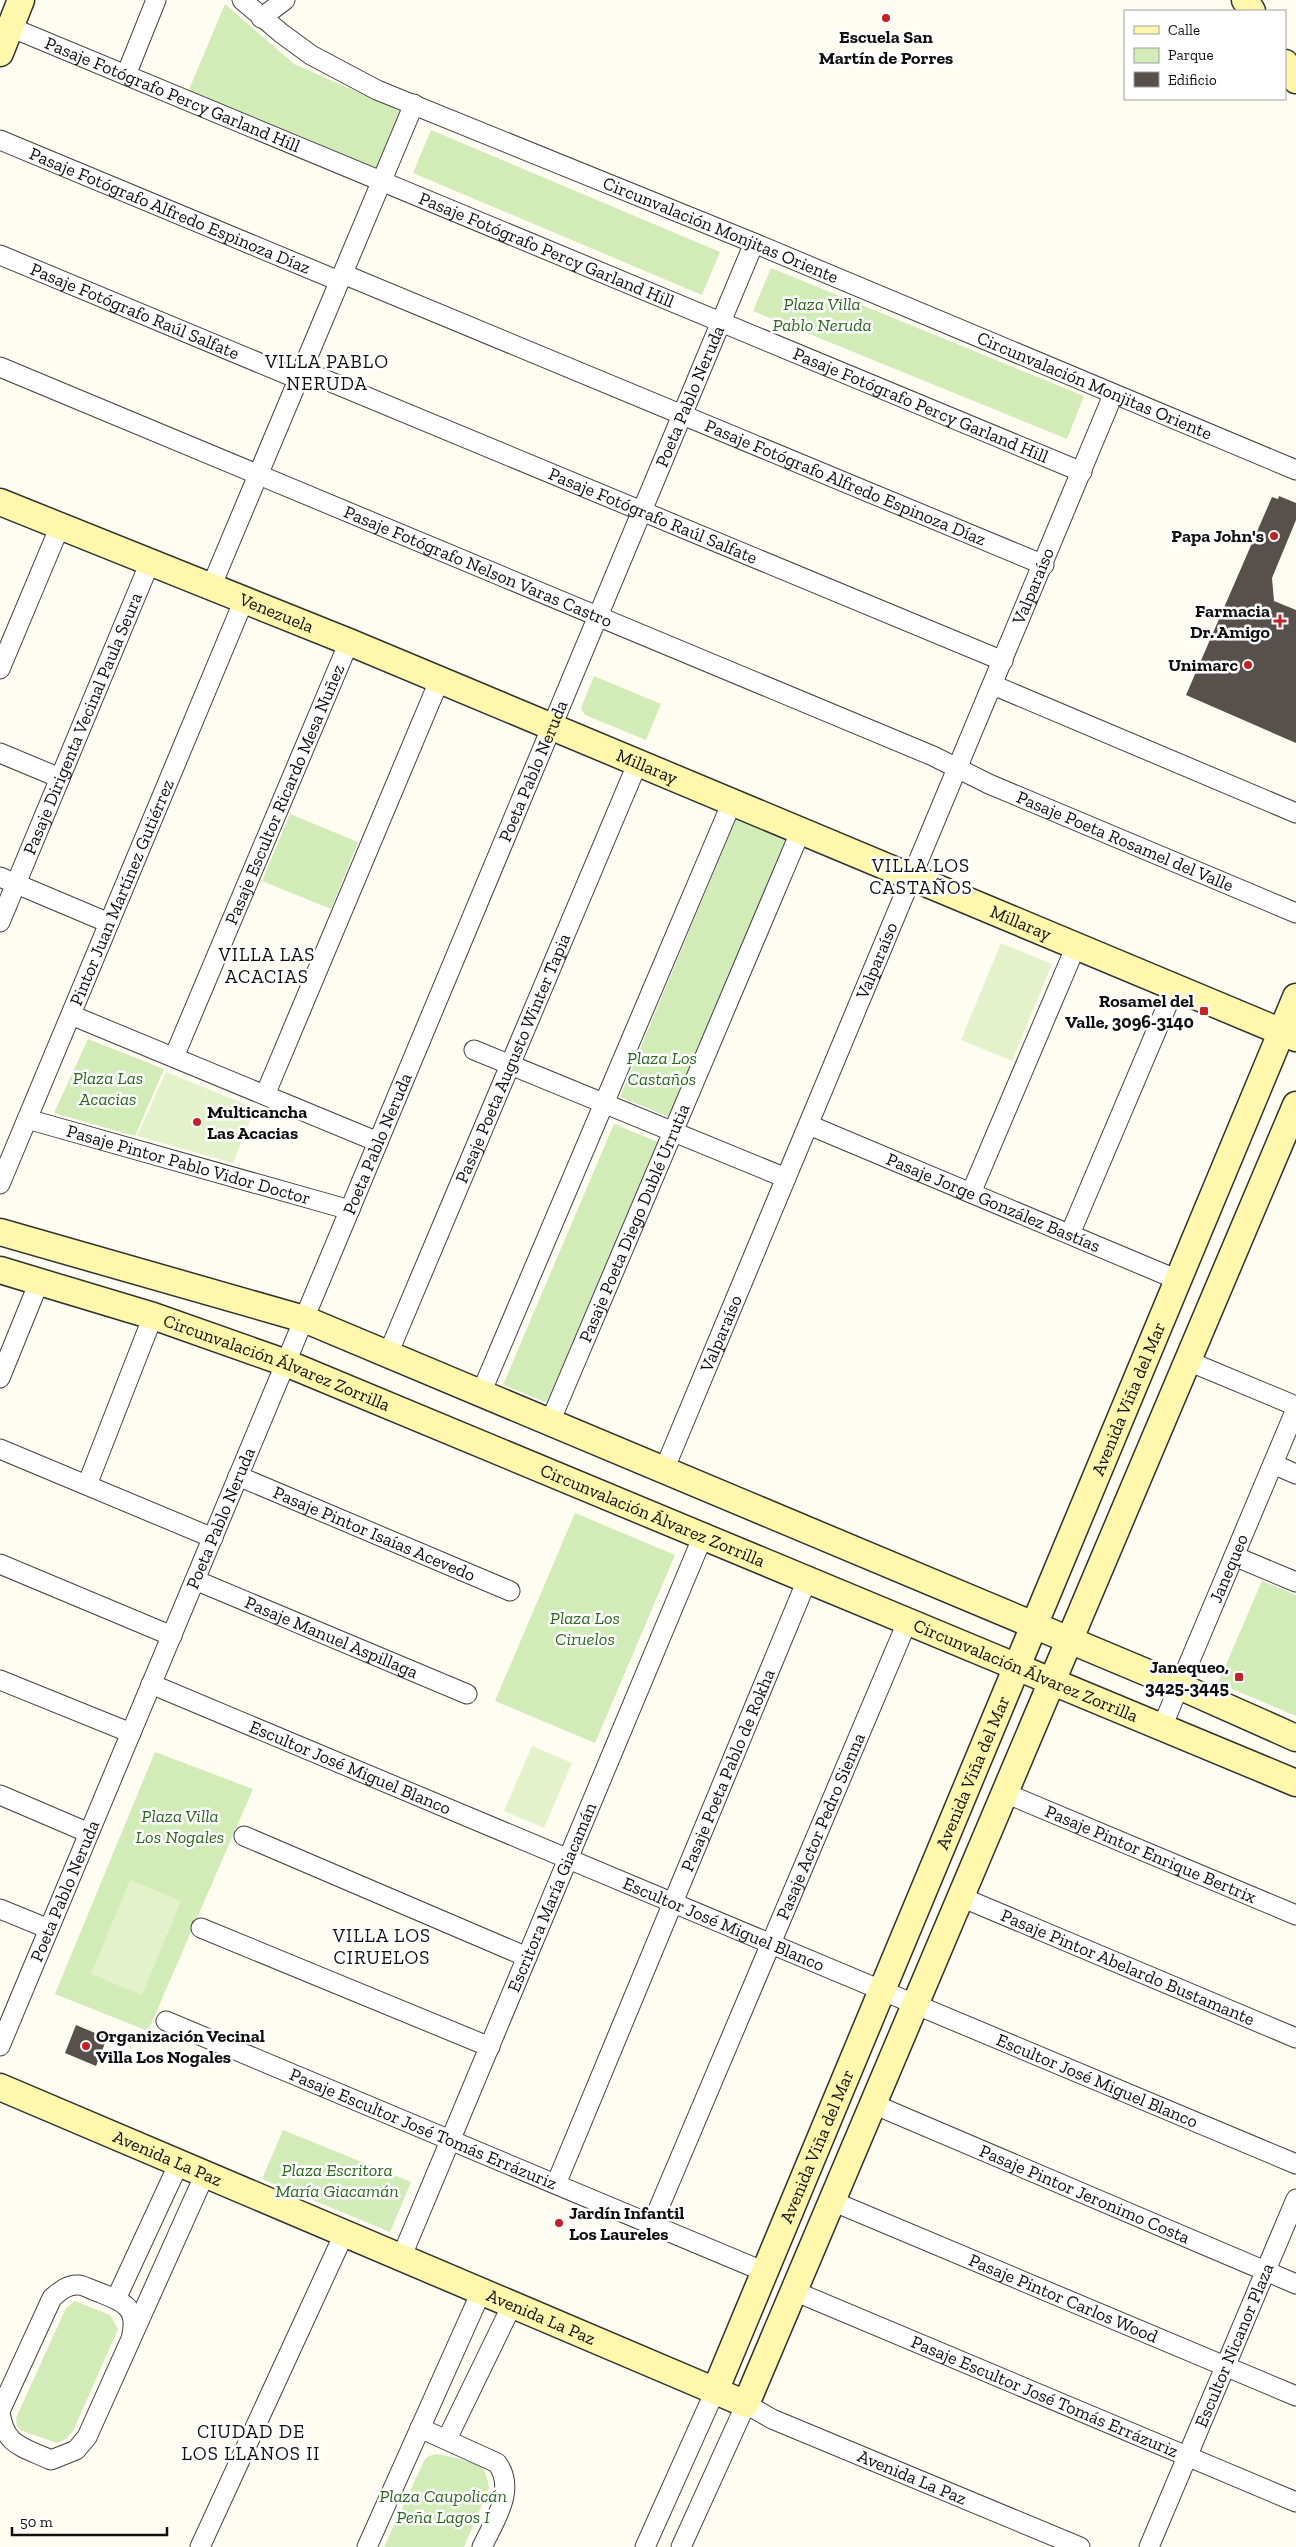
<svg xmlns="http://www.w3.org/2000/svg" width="1296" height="2547" viewBox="0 0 1296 2547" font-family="'Zilla Slab',serif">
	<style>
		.green { fill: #d2ecb8 }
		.pitch { fill: #e4f2cb }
		.building { fill: #58504b }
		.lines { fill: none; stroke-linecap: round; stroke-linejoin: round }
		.street-casing { stroke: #424242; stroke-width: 21 }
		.secondary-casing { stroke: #313131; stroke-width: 29 }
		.street { stroke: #fff; stroke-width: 19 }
		.secondary { stroke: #fff7ac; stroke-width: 26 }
		.poi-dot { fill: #c52126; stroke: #fff; stroke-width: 2 }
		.labels { text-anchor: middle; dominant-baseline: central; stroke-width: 5; stroke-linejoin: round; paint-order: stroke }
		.poi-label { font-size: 18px; font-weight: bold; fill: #0f0f0f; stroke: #fff; text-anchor: end }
		.street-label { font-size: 18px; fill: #0f0f0f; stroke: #fff }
		.park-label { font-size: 18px; font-style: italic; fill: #2b6a1c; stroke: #fff }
		.neighbourhood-label { font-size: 19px; letter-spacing: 1px; fill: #0f0f0f; stroke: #fff }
	</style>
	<rect width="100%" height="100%" fill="#fffcf1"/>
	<g class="green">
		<polygon points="225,4 294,64 403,112 376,174 188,92"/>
		<polygon points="431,130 720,252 702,295 413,173"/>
		<polygon points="771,268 1084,396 1067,439 753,311"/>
		<polygon points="594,676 661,704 646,740 585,715 581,708"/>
		<polygon points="290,814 358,842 331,909 262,881"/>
		<polygon points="736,819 787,840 672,1118 620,1097"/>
		<polygon points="88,1039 164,1069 135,1136 54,1113"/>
		<polygon points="614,1124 658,1142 547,1403 503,1385"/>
		<polygon points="575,1513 675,1555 595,1743 495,1701"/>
		<polygon points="1262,1581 1296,1595 1296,1716 1218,1683"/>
		<polygon points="155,1752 253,1789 148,2031 55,1994"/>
		<polygon points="283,2130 411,2182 390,2232 262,2179"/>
		<polygon points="75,2301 110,2315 118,2329 73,2431 66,2439 57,2443 20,2430 17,2425 16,2418 66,2308"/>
		<path d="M436 2454C448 2456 474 2461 483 2469 487 2474 488 2483 489 2488L464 2547H384L425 2459 429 2456Z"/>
	</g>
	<g class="pitch">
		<polygon points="1001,943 1052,964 1012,1061 961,1040"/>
		<polygon points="166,1072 255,1108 233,1163 137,1136"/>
		<polygon points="532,1746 572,1763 544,1828 504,1811"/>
		<polygon points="130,1880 181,1901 142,1995 91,1974"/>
	</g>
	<g class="building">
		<polygon points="1279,496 1296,503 1296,520 1272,578 1274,601 1296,610 1296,743 1186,695 1272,497 1278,499"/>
		<polygon points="76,2025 107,2038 96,2066 65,2053"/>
	</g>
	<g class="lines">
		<g class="street-casing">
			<g id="street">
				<path id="s1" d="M242 0 281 33 311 55 377 90 754 243 1296 470"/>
				<polyline points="261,18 285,0"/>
				<path id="s2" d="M10 27 1082 472"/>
				<polyline points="126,75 156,0"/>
				<path id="s3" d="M0 140 339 281"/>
				<path id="s4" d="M0 255 298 379"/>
				<path id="s5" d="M343 274 1044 565"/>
				<path id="s6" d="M0 367 933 756 989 784 1296 913"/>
				<path id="s7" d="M302 370 1003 661"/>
				<polyline points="211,587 414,104"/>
				<polyline points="0,669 60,526"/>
				<polyline points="993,685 1296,813"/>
				<polyline points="0,753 60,778"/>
				<polyline points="0,877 109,923"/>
				<path id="s8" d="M0 922 150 562"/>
				<polyline points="71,1015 378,1142"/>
				<polyline points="474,1050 786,1178"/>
				<path id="s9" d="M174 1057 349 642"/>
				<polyline points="265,1095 439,681"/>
				<path id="s10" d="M27 1119 350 1210"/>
				<path id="s11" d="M809 1125 1178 1280"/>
				<path id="s12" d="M0 1184 244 600"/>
				<polyline points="971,1193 1076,946"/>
				<polyline points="1070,1234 1175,987"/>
				<path id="s13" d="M388 1354 638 762"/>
				<polyline points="1188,1361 1296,1406"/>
				<polyline points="0,1378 39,1282"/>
				<polyline points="481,1393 732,802"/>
				<path id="s14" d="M550 1422 801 830"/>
				<polyline points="0,1449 213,1538"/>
				<polyline points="1273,1464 1296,1474"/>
				<path id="s15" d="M664 1470 1113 395"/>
				<path id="s16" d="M238 1476 510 1591"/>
				<polyline points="87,1485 153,1316"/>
				<polyline points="1234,1556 1296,1582"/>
				<polyline points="0,1564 172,1636"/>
				<path id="s17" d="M195 1580 467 1694"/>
				<polyline points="0,1680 131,1733"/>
				<path id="s18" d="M151 1684 1296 2164"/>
				<path id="s19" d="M1162 1727 1296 1409"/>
				<path id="s20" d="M1005 1793 1296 1915"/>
				<polyline points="0,1795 89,1833"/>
				<polyline points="244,1836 527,1957"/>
				<path id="s21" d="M961 1897 1296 2038"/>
				<polyline points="0,1909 49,1929"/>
				<polyline points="201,1928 490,2047"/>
				<path id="s22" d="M166 2021 765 2272"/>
				<path id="s23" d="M0 2046 754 243"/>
				<path id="s24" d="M873 2104 1296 2284"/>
				<path id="s25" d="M556 2184 807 1580"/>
				<path id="s26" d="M832 2201 1296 2396"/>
				<path id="s27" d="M652 2224 908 1620"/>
				<path id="s28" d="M401 2258 703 1536"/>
				<path id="s29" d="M794 2291 1296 2502"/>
				<polyline points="116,2299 179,2163"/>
				<path d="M0 2411C4 2446 23 2447 51 2460L76 2450 87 2437 205 2174"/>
				<path d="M0 2411 52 2298C60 2291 68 2284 79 2285 85 2286 92 2290 98 2292 121 2301 138 2306 132 2334"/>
				<path d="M420 2428 497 2463C517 2490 494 2521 482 2547"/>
				<polyline points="447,2439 512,2305"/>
				<polyline points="200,2547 344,2234"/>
				<polyline points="367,2547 481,2292"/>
				<polyline points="645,2547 715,2391"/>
				<path id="s30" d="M681 2547 746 2404 772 2419 1080 2547"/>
				<path id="s31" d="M1149 2547 1296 2199"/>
			</g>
		</g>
		<g class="secondary-casing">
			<g id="secondary">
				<polyline points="1245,0 1252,11"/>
				<polyline points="0,53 21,0"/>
				<polyline points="1285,63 1296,80"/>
				<path id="s32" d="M0 502 349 642 1296 1038"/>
				<polyline points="0,1232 304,1319 1179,1686 1296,1738"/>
				<path id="s33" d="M0 1270 153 1316 286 1363 1296 1783"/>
				<path id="s34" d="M0 2087 746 2404 1296 1105"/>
				<path id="s35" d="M715 2391 1296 997"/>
			</g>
		</g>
		<use href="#street" class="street"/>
		<use href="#secondary" class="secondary"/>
	</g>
	<g class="poi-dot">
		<circle cx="886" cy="18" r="5"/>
		<circle cx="1274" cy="536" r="5"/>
		<path d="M1277.5 613.5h5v5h5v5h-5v5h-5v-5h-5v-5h5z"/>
		<circle cx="1248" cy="665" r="5"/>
		<rect x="1199" y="1006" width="10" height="10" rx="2.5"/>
		<circle cx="197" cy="1122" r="5"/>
		<rect x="1234" y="1672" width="10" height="10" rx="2.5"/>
		<circle cx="86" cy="2046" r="5"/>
		<circle cx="559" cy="2223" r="5"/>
	</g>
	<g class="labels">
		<g class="poi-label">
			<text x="886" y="37" text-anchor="middle">Escuela San<tspan x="886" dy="21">Martín de Porres</tspan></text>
			<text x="1264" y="536">Papa John's</text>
			<text x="1270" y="611">Farmacia<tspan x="1270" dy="21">Dr. Amigo</tspan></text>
			<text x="1238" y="665">Unimarc</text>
			<text x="1194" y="1001">Rosamel del<tspan x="1194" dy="21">Valle, 3096-3140</tspan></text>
			<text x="207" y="1112" text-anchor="start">Multicancha<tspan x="207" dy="21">Las Acacias</tspan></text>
			<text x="1229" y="1667">Janequeo,<tspan x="1229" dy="21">3425-3445</tspan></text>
			<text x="96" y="2036" text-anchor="start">Organización Vecinal<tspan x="96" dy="21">Villa Los Nogales</tspan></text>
			<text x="569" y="2213" text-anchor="start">Jardín Infantil<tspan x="569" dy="21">Los Laureles</tspan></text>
		</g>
		<g class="street-label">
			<text stroke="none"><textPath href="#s2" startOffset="176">Pasaje Fotógrafo Percy Garland Hill</textPath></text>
			<text stroke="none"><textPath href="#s3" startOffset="184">Pasaje Fotógrafo Alfredo Espinoza Díaz</textPath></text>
			<text stroke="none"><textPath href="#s1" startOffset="534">Circunvalación Monjitas Oriente</textPath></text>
			<text stroke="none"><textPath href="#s2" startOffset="581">Pasaje Fotógrafo Percy Garland Hill</textPath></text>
			<text stroke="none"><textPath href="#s4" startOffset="146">Pasaje Fotógrafo Raúl Salfate</textPath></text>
			<text stroke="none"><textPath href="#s1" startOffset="939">Circunvalación Monjitas Oriente</textPath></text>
			<text stroke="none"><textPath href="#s23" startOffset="1788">Poeta Pablo Neruda</textPath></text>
			<text stroke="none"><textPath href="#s2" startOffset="986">Pasaje Fotógrafo Percy Garland Hill</textPath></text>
			<text stroke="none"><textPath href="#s5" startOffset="544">Pasaje Fotógrafo Alfredo Espinoza Díaz</textPath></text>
			<text stroke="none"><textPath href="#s7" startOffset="380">Pasaje Fotógrafo Raúl Salfate</textPath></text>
			<text stroke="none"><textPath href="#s6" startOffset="518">Pasaje Fotógrafo Nelson Varas Castro</textPath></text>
			<text stroke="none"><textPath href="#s15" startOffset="958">Valparaíso</textPath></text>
			<text stroke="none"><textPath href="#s32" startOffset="298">Venezuela</textPath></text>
			<text stroke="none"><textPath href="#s8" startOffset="215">Pasaje Dirigenta Vecinal Paula Seura</textPath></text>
			<text stroke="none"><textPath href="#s32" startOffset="699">Millaray</textPath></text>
			<text stroke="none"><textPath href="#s23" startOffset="1382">Poeta Pablo Neruda</textPath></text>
			<text stroke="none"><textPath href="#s9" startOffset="285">Pasaje Escultor Ricardo Mesa Nuñez</textPath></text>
			<text stroke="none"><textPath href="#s6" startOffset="1221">Pasaje Poeta Rosamel del Valle</textPath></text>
			<text stroke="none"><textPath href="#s12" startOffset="316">Pintor Juan Martínez Gutiérrez</textPath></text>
			<text stroke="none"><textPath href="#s32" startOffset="1104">Millaray</textPath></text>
			<text stroke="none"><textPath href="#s15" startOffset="552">Valparaíso</textPath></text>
			<text stroke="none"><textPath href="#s13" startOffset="321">Pasaje Poeta Augusto Winter Tapia</textPath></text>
			<text stroke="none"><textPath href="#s23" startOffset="978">Poeta Pablo Neruda</textPath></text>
			<text stroke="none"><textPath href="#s10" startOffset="168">Pasaje Pintor Pablo Vidor Doctor</textPath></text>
			<text stroke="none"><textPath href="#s11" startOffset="200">Pasaje Jorge González Bastías</textPath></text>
			<text stroke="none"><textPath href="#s14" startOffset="216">Pasaje Poeta Diego Dublé Urrutia</textPath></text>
			<text stroke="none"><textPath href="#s15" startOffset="148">Valparaíso</textPath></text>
			<text stroke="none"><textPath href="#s33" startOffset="292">Circunvalación Álvarez Zorrilla</textPath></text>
			<text stroke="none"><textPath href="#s35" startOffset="1075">Avenida Viña del Mar</textPath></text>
			<text stroke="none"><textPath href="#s33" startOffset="698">Circunvalación Álvarez Zorrilla</textPath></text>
			<text stroke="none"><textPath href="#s23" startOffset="572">Poeta Pablo Neruda</textPath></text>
			<text stroke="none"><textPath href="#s16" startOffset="148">Pasaje Pintor Isaías Acevedo</textPath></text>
			<text stroke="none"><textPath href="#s19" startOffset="172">Janequeo</textPath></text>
			<text stroke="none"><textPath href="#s17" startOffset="148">Pasaje Manuel Aspillaga</textPath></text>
			<text stroke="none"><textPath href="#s33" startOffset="1102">Circunvalación Álvarez Zorrilla</textPath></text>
			<text stroke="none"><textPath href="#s18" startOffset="216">Escultor José Miguel Blanco</textPath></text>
			<text stroke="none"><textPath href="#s25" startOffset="448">Pasaje Poeta Pablo de Rokha</textPath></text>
			<text stroke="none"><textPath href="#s35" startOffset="670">Avenida Viña del Mar</textPath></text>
			<text stroke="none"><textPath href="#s27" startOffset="432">Pasaje Actor Pedro Sienna</textPath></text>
			<text stroke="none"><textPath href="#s20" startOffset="158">Pasaje Pintor Enrique Bertrix</textPath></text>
			<text stroke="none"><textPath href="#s23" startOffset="168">Poeta Pablo Neruda</textPath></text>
			<text stroke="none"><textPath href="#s28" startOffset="391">Escritora María Giacamán</textPath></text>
			<text stroke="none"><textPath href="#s18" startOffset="621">Escultor José Miguel Blanco</textPath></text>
			<text stroke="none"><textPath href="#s21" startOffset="181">Pasaje Pintor Abelardo Bustamante</textPath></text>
			<text stroke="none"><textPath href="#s18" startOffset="1026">Escultor José Miguel Blanco</textPath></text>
			<text stroke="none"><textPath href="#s22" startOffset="279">Pasaje Escultor José Tomás Errázuriz</textPath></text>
			<text stroke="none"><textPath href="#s35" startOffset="265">Avenida Viña del Mar</textPath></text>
			<text stroke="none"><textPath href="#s34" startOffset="182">Avenida La Paz</textPath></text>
			<text stroke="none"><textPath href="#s24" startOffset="230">Pasaje Pintor Jeronimo Costa</textPath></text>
			<text stroke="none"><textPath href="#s26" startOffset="251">Pasaje Pintor Carlos Wood</textPath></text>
			<text stroke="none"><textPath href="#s34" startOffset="588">Avenida La Paz</textPath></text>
			<text stroke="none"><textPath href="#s31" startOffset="219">Escultor Nicanor Plaza</textPath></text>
			<text stroke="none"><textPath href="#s29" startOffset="272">Pasaje Escultor José Tomás Errázuriz</textPath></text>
			<text stroke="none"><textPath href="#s30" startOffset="339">Avenida La Paz</textPath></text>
		</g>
		<g class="park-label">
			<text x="822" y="304">Plaza Villa<tspan x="822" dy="21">Pablo Neruda</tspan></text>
			<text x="662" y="1058">Plaza Los<tspan x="662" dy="21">Castaños</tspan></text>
			<text x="108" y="1078">Plaza Las<tspan x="108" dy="21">Acacias</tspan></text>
			<text x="585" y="1618">Plaza Los<tspan x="585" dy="21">Ciruelos</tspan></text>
			<text x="180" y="1816">Plaza Villa<tspan x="180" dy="21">Los Nogales</tspan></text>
			<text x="337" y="2170">Plaza Escritora<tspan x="337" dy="21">María Giacamán</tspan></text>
			<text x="443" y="2496">Plaza Caupolicán<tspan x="443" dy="21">Peña Lagos I</tspan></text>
		</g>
		<g class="neighbourhood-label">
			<text x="327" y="361">VILLA PABLO<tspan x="327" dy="22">NERUDA</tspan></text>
			<text x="921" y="865">VILLA LOS<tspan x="921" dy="22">CASTAÑOS</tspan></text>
			<text x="267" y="954">VILLA LAS<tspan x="267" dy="22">ACACIAS</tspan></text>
			<text x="382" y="1935">VILLA LOS<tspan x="382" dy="22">CIRUELOS</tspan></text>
			<text x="251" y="2431">CIUDAD DE<tspan x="251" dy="22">LOS LLANOS II</tspan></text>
		</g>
	</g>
	<rect x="1124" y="10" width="162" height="90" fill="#ffffff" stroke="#9f9f9f"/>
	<rect x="1134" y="26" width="25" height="8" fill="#fff7ac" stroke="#9f9f9f"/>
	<text x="1168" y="35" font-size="15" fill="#0f0f0f">Calle</text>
	<rect x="1134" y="48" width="25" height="15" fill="#d2ecb8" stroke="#9f9f9f"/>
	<text x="1168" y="60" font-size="15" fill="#0f0f0f">Parque</text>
	<rect x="1134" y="72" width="25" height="15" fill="#58504b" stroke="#9f9f9f"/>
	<text x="1168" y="85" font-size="15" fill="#0f0f0f">Edificio</text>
	<path d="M12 2527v8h155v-8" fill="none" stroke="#0f0f0f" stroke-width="2.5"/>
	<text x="20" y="2527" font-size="15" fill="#0f0f0f" stroke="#ffffff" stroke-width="4" paint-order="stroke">50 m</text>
</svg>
